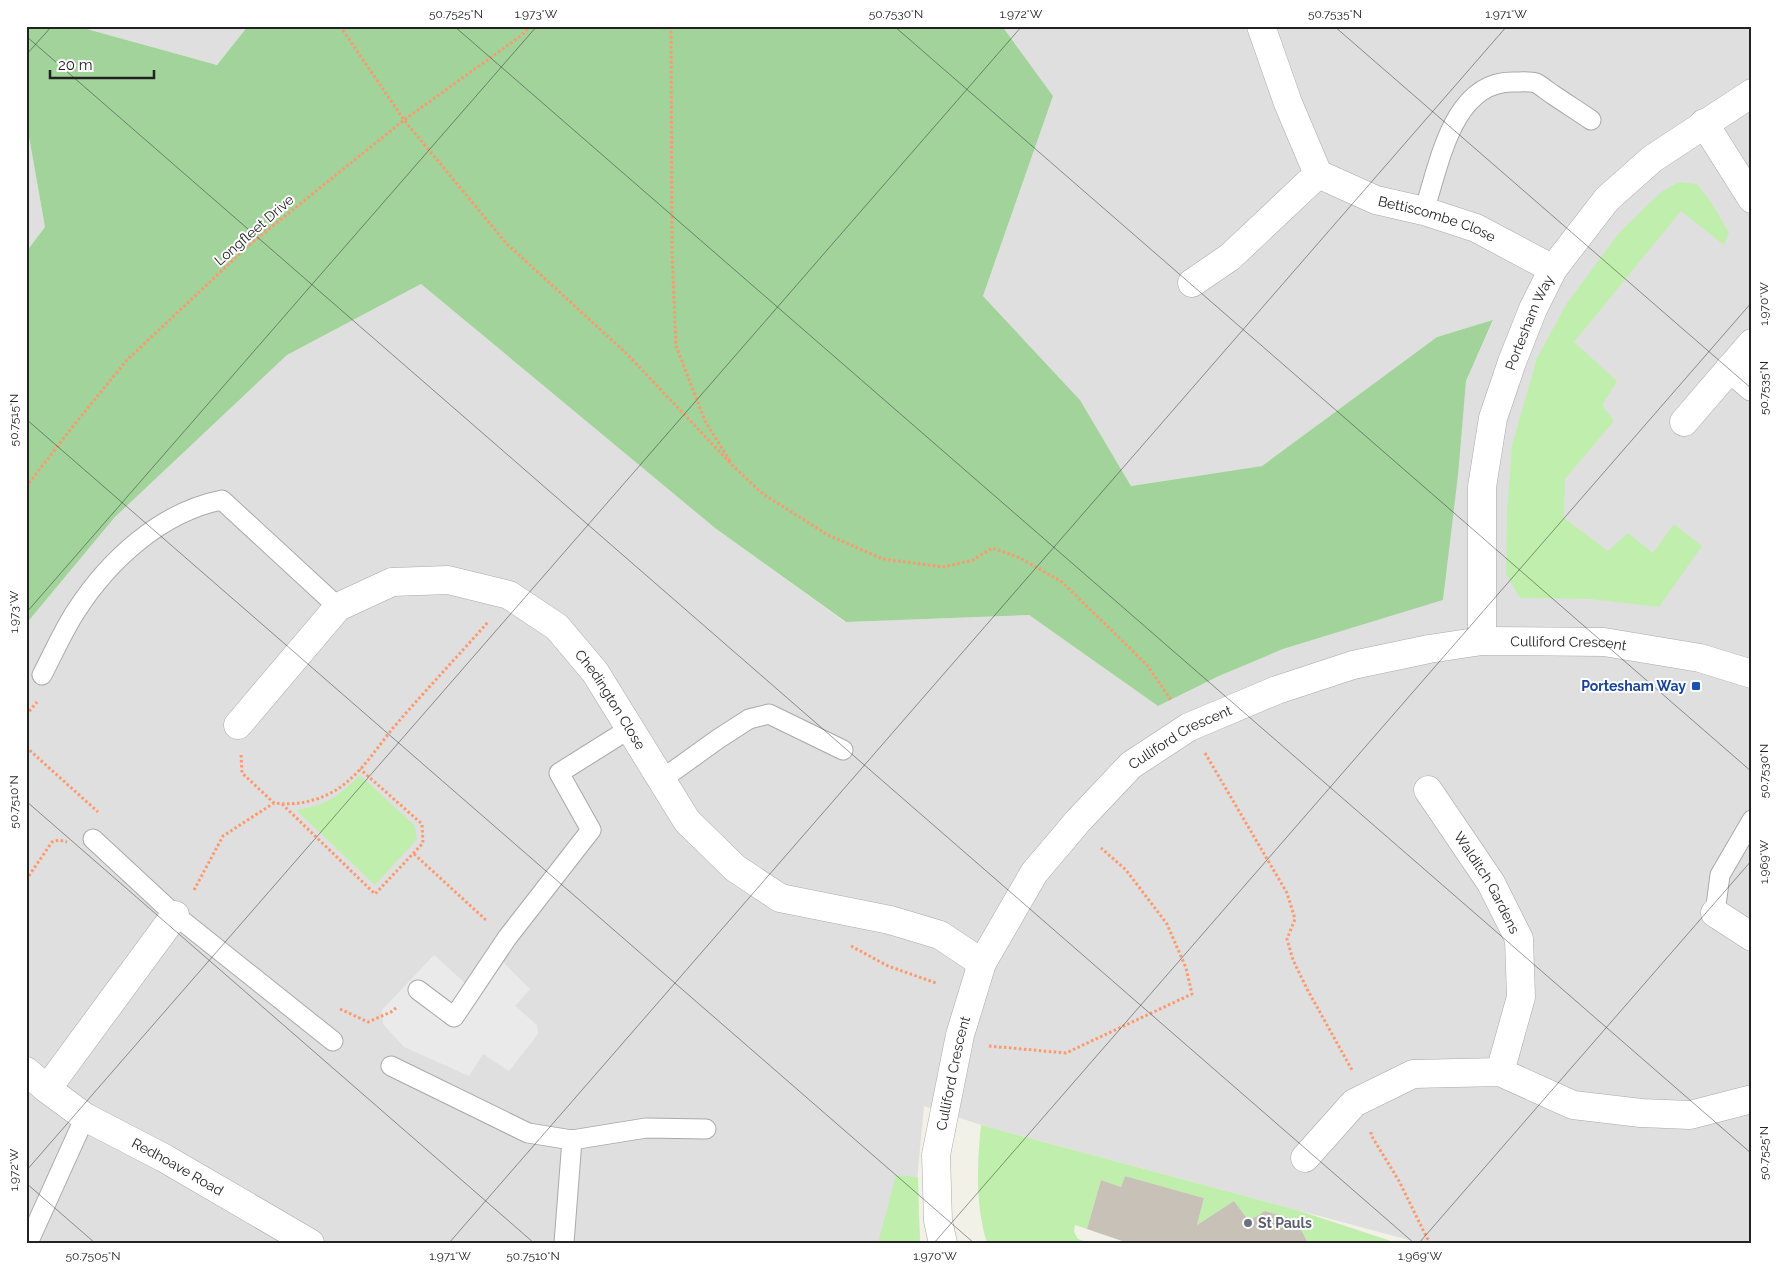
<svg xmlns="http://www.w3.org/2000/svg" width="1778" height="1269" viewBox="0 0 1778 1269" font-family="Raleway,sans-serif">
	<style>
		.residential { fill: #e0dfdf }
		.grass { fill: #c0eead }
		.forest { fill: #a1d39b }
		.parking { fill: #eaeaea }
		.building { fill: #c8c1b7 }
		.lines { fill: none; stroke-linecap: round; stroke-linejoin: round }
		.lane-casing { stroke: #a9a9a9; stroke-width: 21 }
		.street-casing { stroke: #a9a9a9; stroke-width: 29 }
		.path { stroke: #ff986d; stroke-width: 3; stroke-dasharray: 2.5 2.5; stroke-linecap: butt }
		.lane { stroke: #fff; stroke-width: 19 }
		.street { stroke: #fff; stroke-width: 28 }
		.ticks { fill: none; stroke: #222; stroke-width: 1; stroke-opacity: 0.45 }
		.transit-dot { fill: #1a4fb4; stroke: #fff; stroke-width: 2 }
		.worship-dot { fill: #6b7280; stroke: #fff; stroke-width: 2 }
		.labels { text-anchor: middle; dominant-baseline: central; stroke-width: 4; stroke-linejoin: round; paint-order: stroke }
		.street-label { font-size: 14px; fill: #222; stroke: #fff }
		.transit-label { font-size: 14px; font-weight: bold; fill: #164399; stroke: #fff; text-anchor: end }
		.worship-label { font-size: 14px; font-weight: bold; fill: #5b616d; stroke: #fff; text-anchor: start }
		.neatline { fill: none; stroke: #222; stroke-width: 2 }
		.ticks-label { font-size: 12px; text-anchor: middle; fill: #222 }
	</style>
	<rect width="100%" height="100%" fill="#f2f1e8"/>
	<g class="residential">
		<polygon points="76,26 248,26 217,65"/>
		<polygon points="1002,26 1752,26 1752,1243 1420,1243 981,1125 924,1106 917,1181 920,1243 26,1243 26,624 115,517 287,355 421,284 715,528 845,622 1029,615 1158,706 1219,676 1283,649 1443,600 1466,381 1493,321 1437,337 1262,466 1131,486 1080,400 983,296 1053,96"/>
		<polygon points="26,120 45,227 26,252"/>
	</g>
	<g class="grass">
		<polygon points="1679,182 1697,184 1711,202 1729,233 1724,245 1681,211 1574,342 1617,381 1602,405 1614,421 1565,479 1564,518 1608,551 1628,533 1653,553 1674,524 1702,546 1659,607 1590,599 1520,598 1506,574 1507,512 1512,445 1537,358 1567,303 1619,233 1661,192"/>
		<path d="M360 775 415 826 417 839 375 885 296 810C328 805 337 797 360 775Z"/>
		<path d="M981 1125 1297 1210 1397 1243H1308L1296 1220 1265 1211 1249 1221 1234 1201 1197 1225 1204 1198 1125 1176 1121 1187 1101 1180 1087 1229 1075 1225 1074 1232 1078 1239 1090 1243H987C975 1204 977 1164 981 1125Z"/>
		<polygon points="896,1175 918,1177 920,1243 878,1243"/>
	</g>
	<polygon class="forest" points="26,26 76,26 217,65 248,26 1002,26 1053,96 983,296 1080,400 1131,486 1262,466 1437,337 1493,320 1466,381 1458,475 1443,600 1283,649 1219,676 1158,706 1029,615 846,622 715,528 421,284 287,355 115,517 26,624 26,252 45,227 26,120"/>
	<polygon class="parking" points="490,949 530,989 515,1006 537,1025 538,1034 509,1071 483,1054 469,1076 404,1047 383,1024 382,1010 434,955 466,984"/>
	<polygon class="building" points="1125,1176 1204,1198 1197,1225 1234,1201 1249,1221 1265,1211 1296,1220 1308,1243 1128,1243 1087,1229 1101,1180 1121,1187"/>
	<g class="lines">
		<g class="lane-casing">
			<g id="lane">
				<path d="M1424 211C1439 166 1452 81 1513 82 1520 82 1530 81 1536 83 1542 86 1547 91 1552 94 1565 103 1578 111 1591 120"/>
				<path d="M42 675C53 654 63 631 76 611 109 560 161 512 222 500L338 607"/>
				<polyline points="661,780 718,739 749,719 769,714 843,750"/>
				<polyline points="93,839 175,915 333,1041"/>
				<polyline points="1715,913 1720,875 1752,820"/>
				<polyline points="418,990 454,1017 507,938 591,830 559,773 629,729"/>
				<polyline points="391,1066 528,1133 572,1140 646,1128 706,1129"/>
				<polyline points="28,1243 85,1117"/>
				<polyline points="564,1243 572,1140"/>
			</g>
		</g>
		<g class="street-casing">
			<g id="street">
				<path id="s1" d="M1261 26 1288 103 1318 174 1376 200 1424 211 1476 228 1553 269"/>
				<polyline points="1704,123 1752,199"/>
				<polyline points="1192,283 1230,257 1318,174"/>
				<polyline points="1730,368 1752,387"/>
				<polyline points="1684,422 1752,343"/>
				<path id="s2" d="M1482 641V487L1493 418 1512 362 1533 309 1553 269 1607 199 1652 159 1752 93"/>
				<path id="s3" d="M238 725 338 607 392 582 448 580 509 595 557 627 595 672 687 821 735 868 780 898 890 920 940 935 982 963"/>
				<path id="s4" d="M1428 790 1491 883 1519 939 1521 997 1500 1072"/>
				<polyline points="1715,913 1752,937"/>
				<path id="s5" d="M26 1071 47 1089 85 1117 164 1158 310 1243"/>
				<polyline points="47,1089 175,915"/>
				<polyline points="1305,1158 1354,1103 1413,1074 1500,1072 1573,1105 1641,1113 1690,1115 1752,1099"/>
				<path id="s6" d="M943 1243 938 1221 936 1155 960 1035 982 963 1034 873 1078 821 1131 765 1189 727 1277 690 1353 665 1429 649 1482 641 1604 642 1700 658 1752 674"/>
			</g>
		</g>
		<g class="path">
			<polyline points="340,26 404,120 506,243 627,354 734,467 763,494 828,535 883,559 944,567 973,560 992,548 1020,558 1062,582 1147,665 1171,700"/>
			<polyline points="671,26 672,254 676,346 705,421 730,461"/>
			<polyline points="26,487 70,430 126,361 248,246 404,120 522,35 530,26"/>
			<polyline points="26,715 37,702"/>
			<polyline points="26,747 98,812"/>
			<polyline points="1205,753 1287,893 1295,919 1287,939 1293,960 1307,989 1352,1070"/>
			<polyline points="241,755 242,773 274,803"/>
			<polyline points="282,804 375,894 423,843 422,824 360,769"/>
			<polyline points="414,854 487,921"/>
			<polyline points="26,880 52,842 59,840 67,842"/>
			<path d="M194 890 223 836 274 803C296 806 318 801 336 790 360 775 376 749 393 728 424 692 457 657 488 622"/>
			<polyline points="851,946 888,966 936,983"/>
			<polyline points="340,1009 368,1022 391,1012 397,1007"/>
			<polyline points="989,1046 1066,1053 1192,994 1186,968 1167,924 1126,870 1101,848"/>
			<polyline points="1371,1132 1371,1135 1399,1181 1427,1238 1431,1243"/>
		</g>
		<use href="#lane" class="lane"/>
		<use href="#street" class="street"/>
	</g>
	<path class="ticks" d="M454 26 1752 1154M894 26 1752 772M1334 26 1752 389M26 36 1414 1243M26 55 52 26M26 419 974 1243M26 613 537 26M26 801 534 1243M26 1171 1022 26M26 1183 95 1243M449 1243 1507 26M934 1243 1752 302M1419 1243 1752 860"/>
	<rect class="transit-dot" x="1691" y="681" width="10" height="10" rx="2.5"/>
	<circle class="worship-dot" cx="1248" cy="1223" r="5"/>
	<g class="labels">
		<g class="street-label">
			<text stroke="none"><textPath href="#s1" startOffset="286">Bettiscombe Close</textPath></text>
			<text transform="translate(254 230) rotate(-41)">Longfleet Drive</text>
			<text stroke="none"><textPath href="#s2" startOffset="326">Portesham Way</textPath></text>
			<text stroke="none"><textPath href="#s6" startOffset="998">Culliford Crescent</textPath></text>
			<text stroke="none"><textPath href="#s3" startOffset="481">Chedington Close</textPath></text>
			<text stroke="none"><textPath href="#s6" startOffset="592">Culliford Crescent</textPath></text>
			<text stroke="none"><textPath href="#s4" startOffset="110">Walditch Gardens</textPath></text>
			<text stroke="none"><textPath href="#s6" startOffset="172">Culliford Crescent</textPath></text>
			<text stroke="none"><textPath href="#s5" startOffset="180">Redhoave Road</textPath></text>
		</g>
		<g class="transit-label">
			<text x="1686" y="686">Portesham Way</text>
		</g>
		<g class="worship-label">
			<text x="1258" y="1223">St Pauls</text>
		</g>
	</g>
	<rect width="1778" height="1269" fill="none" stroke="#ffffff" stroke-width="55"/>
	<path d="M50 70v8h104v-8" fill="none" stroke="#222222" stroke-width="2.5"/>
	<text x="58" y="70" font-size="15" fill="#222222" stroke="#ffffff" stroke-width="4" paint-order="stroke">20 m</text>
	<rect x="28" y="28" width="1722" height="1214" class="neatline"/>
	<g class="ticks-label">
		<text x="456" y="18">50.7525°N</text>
		<text x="536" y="18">1.973°W</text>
		<text x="896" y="18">50.7530°N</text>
		<text x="1021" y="18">1.972°W</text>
		<text x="1335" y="18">50.7535°N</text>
		<text x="1506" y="18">1.971°W</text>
		<text transform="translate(1764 304) rotate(-90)" y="4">1.970°W</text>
		<text transform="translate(1764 388) rotate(-90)" y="4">50.7535°N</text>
		<text transform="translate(14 420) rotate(-90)" y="4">50.7515°N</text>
		<text transform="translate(14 612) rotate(-90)" y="4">1.973°W</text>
		<text transform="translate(1764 771) rotate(-90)" y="4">50.7530°N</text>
		<text transform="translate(14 802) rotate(-90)" y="4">50.7510°N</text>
		<text transform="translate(1764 862) rotate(-90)" y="4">1.969°W</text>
		<text transform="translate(1764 1153) rotate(-90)" y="4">50.7525°N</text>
		<text transform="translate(14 1170) rotate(-90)" y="4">1.972°W</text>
		<text x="93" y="1260">50.7505°N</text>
		<text x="450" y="1260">1.971°W</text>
		<text x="533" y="1260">50.7510°N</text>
		<text x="935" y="1260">1.970°W</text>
		<text x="1420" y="1260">1.969°W</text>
	</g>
</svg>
